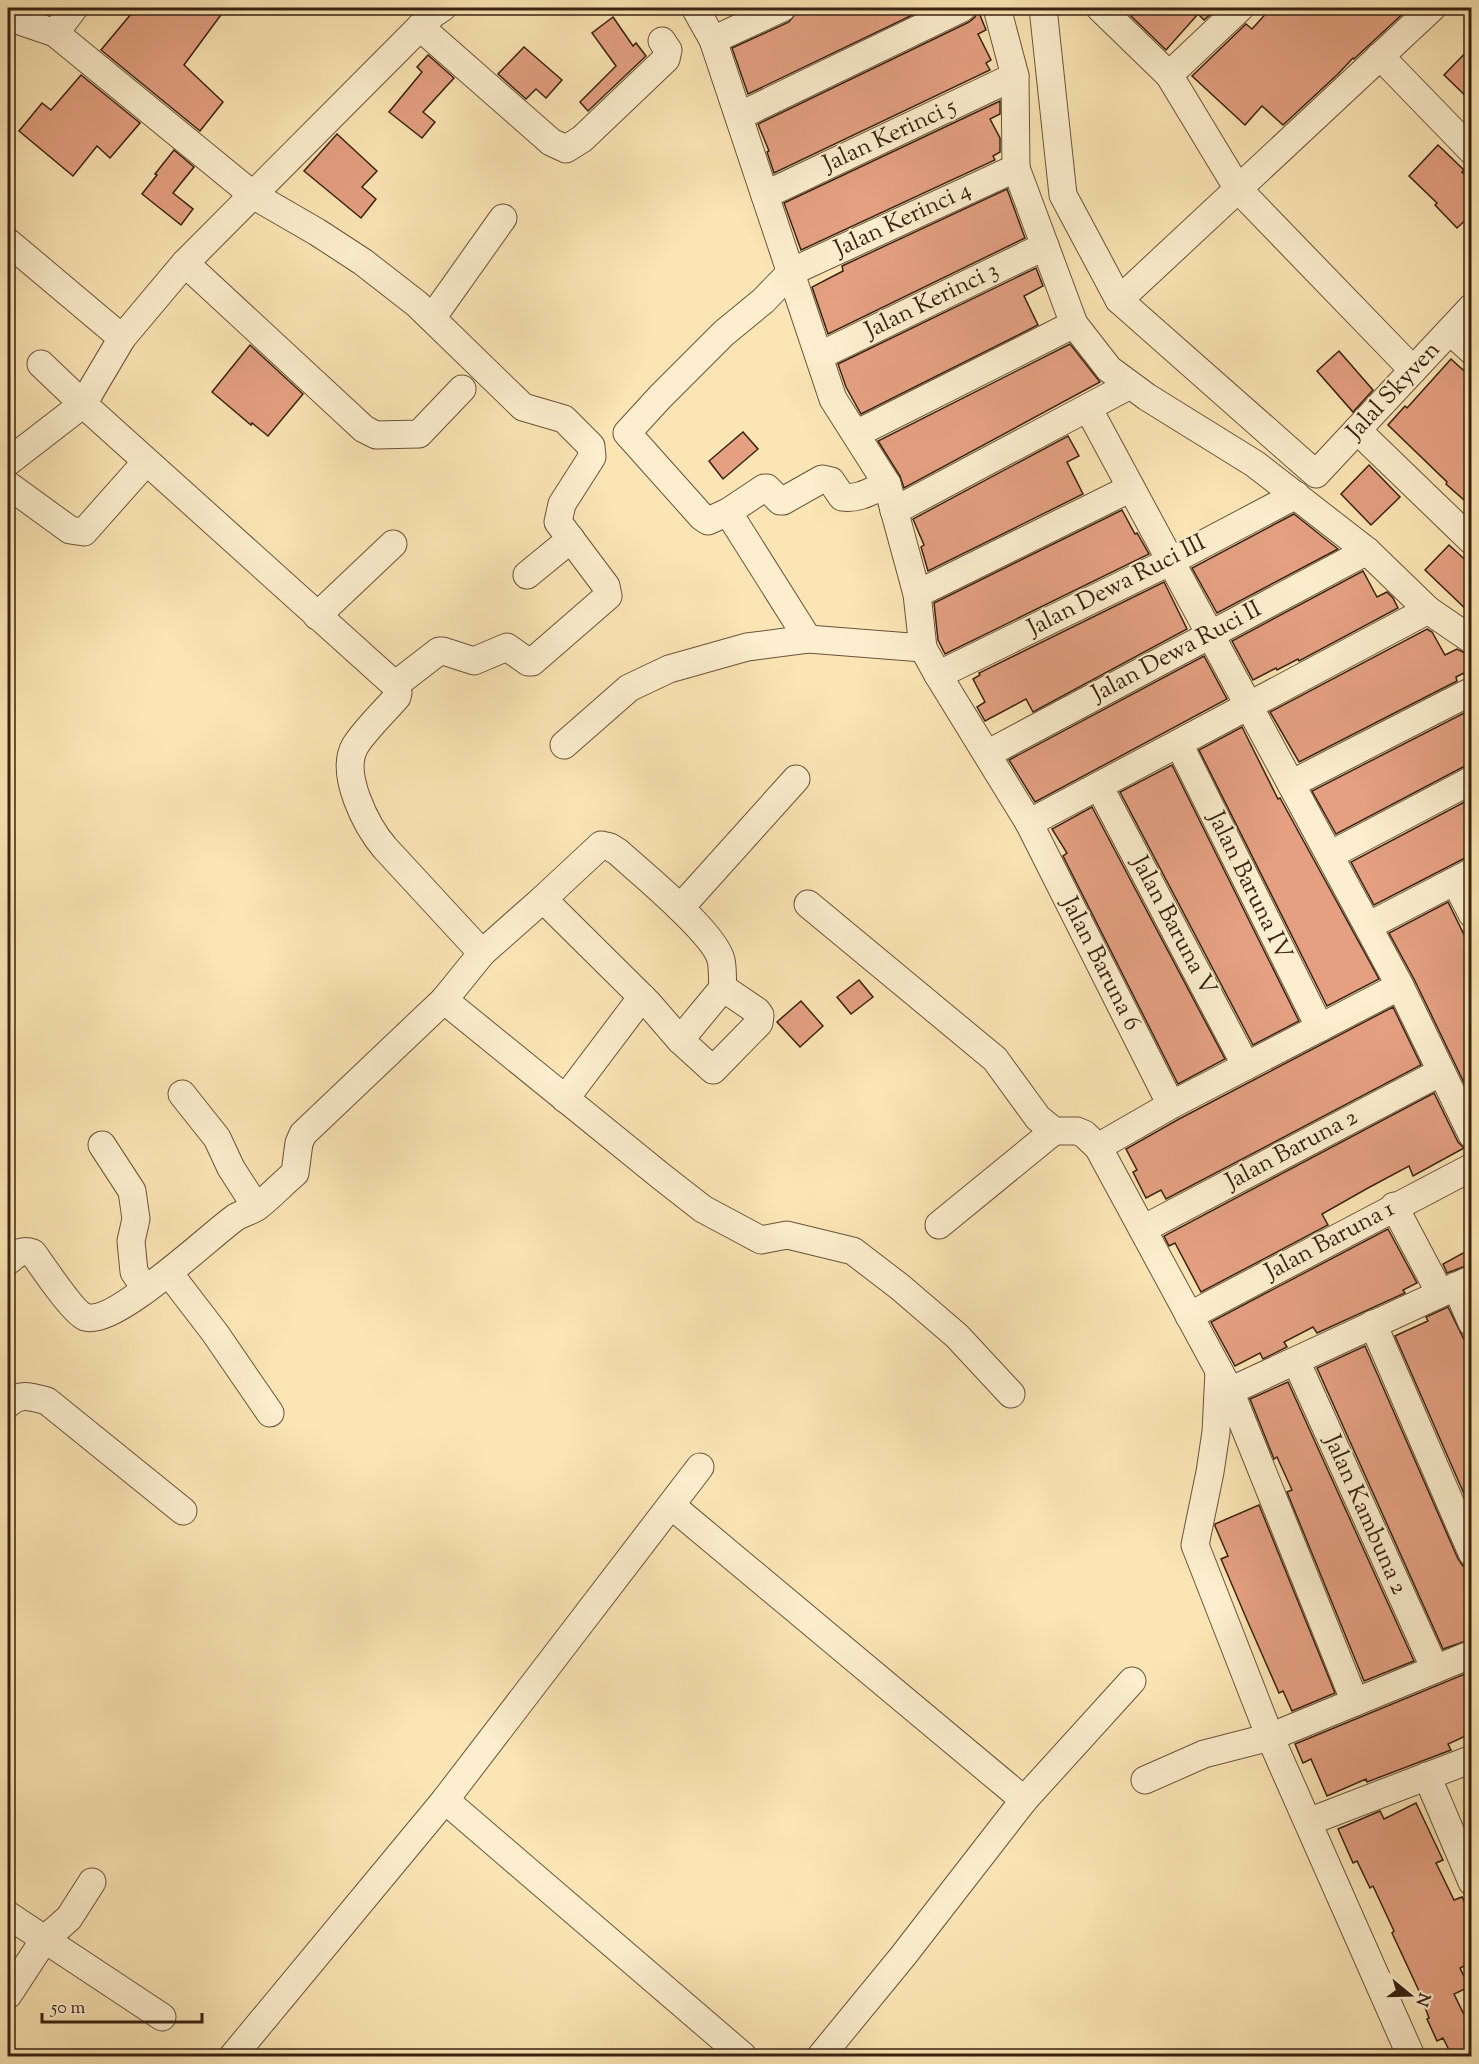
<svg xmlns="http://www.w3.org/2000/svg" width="1479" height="2064" viewBox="0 0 1479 2064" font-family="'Sorts Mill Goudy',serif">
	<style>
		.building { fill: #e4a081; stroke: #392213; stroke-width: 1.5 }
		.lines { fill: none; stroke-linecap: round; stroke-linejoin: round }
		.minor-casing { stroke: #6a533b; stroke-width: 29 }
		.minor { stroke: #fceece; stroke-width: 27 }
		.labels { text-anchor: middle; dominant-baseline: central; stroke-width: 4.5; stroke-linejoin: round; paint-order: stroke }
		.street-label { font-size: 24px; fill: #392213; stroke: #fceece }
	</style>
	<rect width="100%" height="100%" fill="#fbe5b4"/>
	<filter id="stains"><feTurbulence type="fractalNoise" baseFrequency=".00333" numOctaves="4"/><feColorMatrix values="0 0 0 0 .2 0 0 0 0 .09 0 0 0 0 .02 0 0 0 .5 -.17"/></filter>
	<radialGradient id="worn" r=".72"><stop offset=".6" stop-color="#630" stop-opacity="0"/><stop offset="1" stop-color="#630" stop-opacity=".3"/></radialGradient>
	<g class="building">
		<polygon points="136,8 226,8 184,65 223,102 200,131 101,50"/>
		<polygon points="806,8 927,8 748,94 732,48 789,22 796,13"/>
		<polygon points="1139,8 1218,8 1204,20 1198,14 1166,50 1131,16"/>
		<polygon points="1271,8 1409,8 1354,59 1353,58 1338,74 1283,125 1262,106 1245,125 1192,76 1246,24 1252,29"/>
		<polygon points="978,10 986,30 978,34 991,60 986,63 990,70 774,173 767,152 769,151 758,124 969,22 975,17"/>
		<polygon points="613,17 633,46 636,43 646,56 588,111 580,102 616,66 592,33"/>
		<polygon points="1472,46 1472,102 1444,75"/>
		<polygon points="524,47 562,80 546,98 536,89 526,99 498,74"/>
		<polygon points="428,55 454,78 423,112 435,122 422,138 389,112 422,72 417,67"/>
		<polygon points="81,75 140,123 110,158 97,146 73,176 19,131 42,103 51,110"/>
		<polygon points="1000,101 1000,114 990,119 1000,138 1000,152 993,156 995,160 801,250 784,203"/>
		<polygon points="337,134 377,171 362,187 376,199 361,218 304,171"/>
		<polygon points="1438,145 1464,170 1462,172 1472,182 1472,214 1457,228 1435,205 1437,203 1409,176"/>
		<polygon points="174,150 194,167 173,193 193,209 181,225 142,194 157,175 155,174"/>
		<polygon points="1007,189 1025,238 828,334 812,287 843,271 842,266"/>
		<polygon points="1036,268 1043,286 1024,296 1038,325 861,414 846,387 838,364"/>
		<polygon points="1070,344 1100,382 904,488 900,476 878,441"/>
		<polygon points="250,345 303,394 268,436 252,423 251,425 212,392"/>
		<polygon points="1339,351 1373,390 1353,412 1317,371"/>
		<polygon points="1451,359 1472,378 1472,507 1446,484 1447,482 1388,425 1405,406 1407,408"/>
		<polygon points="743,432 758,449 723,479 709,461"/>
		<polygon points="1068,436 1079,456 1067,462 1083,494 928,571 921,547 924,545 913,519"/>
		<polygon points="1369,465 1400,497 1371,525 1341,494"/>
		<polygon points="1122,510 1135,534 1137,533 1149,554 945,654 938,640 934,603"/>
		<polygon points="1294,514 1338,549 1217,613 1192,568"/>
		<polygon points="1449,545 1472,566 1472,615 1425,570"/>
		<polygon points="1363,571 1377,597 1387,592 1393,598 1398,608 1299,661 1298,659 1277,670 1276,668 1253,680 1232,641"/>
		<polygon points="1164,582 1187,629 1033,712 1026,699 985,721 977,707 985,702 973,679 980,675 979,673"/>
		<polygon points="1427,629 1432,632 1445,655 1457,649 1467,654 1472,664 1472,669 1456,677 1457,681 1299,762 1270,712"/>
		<polygon points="1204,656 1227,699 1035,802 1009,760"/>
		<polygon points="1472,709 1472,764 1465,766 1336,834 1312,791"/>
		<polygon points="1242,727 1278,799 1280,798 1379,979 1327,1006 1199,750"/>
		<polygon points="1172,765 1299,1021 1253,1045 1120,792"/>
		<polygon points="1472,798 1472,856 1465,858 1374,905 1351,862"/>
		<polygon points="1092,807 1225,1059 1178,1084 1063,856 1067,853 1052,829"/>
		<polygon points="1448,902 1472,951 1472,1092 1469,1093 1414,979 1389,933"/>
		<polygon points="859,980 873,997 851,1014 837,997"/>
		<polygon points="801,1001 823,1026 800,1047 777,1022"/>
		<polygon points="1393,1007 1421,1065 1166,1199 1161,1190 1146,1198 1133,1172 1137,1170 1126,1149 1179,1119"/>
		<polygon points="1434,1093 1458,1142 1464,1148 1413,1176 1409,1166 1368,1188 1322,1214 1328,1225 1201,1292 1175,1243 1169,1246 1164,1236"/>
		<polygon points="1388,1229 1417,1283 1403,1290 1405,1293 1317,1333 1313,1327 1284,1342 1287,1347 1263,1359 1260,1353 1235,1366 1211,1322"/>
		<polygon points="1465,1252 1471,1264 1447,1273 1443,1264"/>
		<polygon points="1448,1307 1472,1356 1472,1512 1395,1336 1428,1321 1426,1317"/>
		<polygon points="1365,1346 1458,1559 1463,1566 1472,1569 1472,1639 1443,1649 1317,1368"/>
		<polygon points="1288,1382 1414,1661 1364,1681 1287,1492 1292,1490 1277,1457 1274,1459 1250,1399"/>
		<polygon points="1259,1505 1335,1693 1292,1711 1283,1691 1279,1693 1247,1620 1221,1559 1228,1556 1215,1526 1215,1524"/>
		<polygon points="1472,1671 1472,1733 1448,1744 1451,1750 1367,1782 1366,1779 1327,1796 1311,1759 1303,1763 1295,1744"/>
		<polygon points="1416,1803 1443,1860 1436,1863 1454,1900 1462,1897 1472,1917 1472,1962 1460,1968 1469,1987 1454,1994 1472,2031 1472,2056 1452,2056 1443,2038 1437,2041 1427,2019 1429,2018 1419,1991 1392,1933 1394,1931 1373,1886 1370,1888 1357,1861 1353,1863 1338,1829 1380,1811 1384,1819"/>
	</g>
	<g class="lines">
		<g class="minor-casing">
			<g id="minor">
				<polyline points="695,8 713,40 833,399 887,484 917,594 923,648 938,675 1029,823 1171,1105"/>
				<polyline points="997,8 1015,76 1016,168 1074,324 1109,369 1147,397 1255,464 1367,551 1428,610 1472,640"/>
				<polyline points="1043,8 1063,195 1119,300 1316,474 1472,307"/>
				<polyline points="1100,8 1169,75 1238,189 1413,370"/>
				<polyline points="8,17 55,33 253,195 317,232 363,262 417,304 523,407 564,419 591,446 592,457 562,504 558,522 606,586 608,596 532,662 528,662 507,647 474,661 443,651 439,651 395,685"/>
				<polyline points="420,27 551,142 566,149 582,139 666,59 668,50 662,41"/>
				<polyline points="55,33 74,8"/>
				<polyline points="713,40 782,8"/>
				<polyline points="1380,56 1472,151"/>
				<polyline points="1169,75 1240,8"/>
				<polyline points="739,116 962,8"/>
				<polyline points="765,195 1015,76"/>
				<polyline points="8,242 122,338 185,263 433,14 442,8"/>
				<polyline points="185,263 364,429 376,435 419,434 462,389"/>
				<polyline points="1119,300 1432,8"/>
				<polyline points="432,318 503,218"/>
				<polyline points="1450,331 1472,351"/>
				<polyline points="819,356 1045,246"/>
				<polyline points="1088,408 1400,986 1472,1135"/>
				<polyline points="1357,430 1472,541"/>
				<polyline points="856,434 1074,324"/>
				<polyline points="8,462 83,404 41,364"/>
				<path d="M887 484C873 490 858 500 842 497L831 481 822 479 783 501H780L767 488H764L728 512 708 521 702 517 627 433 660 397 724 333 763 301 791 272 1016 168"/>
				<polyline points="8,485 70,530 84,532 146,462"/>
				<polyline points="894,511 1130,385"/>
				<polyline points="728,512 808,639"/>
				<polyline points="527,575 571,539"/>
				<polyline points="917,594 1131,488"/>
				<polyline points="317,616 393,544"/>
				<polyline points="938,675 1171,561 1296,495"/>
				<polyline points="1179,744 1320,1028"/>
				<polyline points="564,745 629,688 669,669 747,647 808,639 923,648"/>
				<polyline points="987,754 1367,551"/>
				<polyline points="1291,784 1472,691"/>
				<polyline points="1099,786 1246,1066"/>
				<polyline points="1029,823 1428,610"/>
				<polyline points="1330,855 1472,780"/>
				<polyline points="1455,881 1472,914"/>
				<path d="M543 899 601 845 610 847 618 852C641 873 715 933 721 960 723 968 722 979 723 988L680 1040"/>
				<polyline points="808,904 995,1059 1038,1118 1054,1131 1077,1131 1084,1134 1098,1147"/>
				<polyline points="680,908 796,779"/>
				<polyline points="1368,926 1472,872"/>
				<polyline points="482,953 543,899 648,1003 680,1040 713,1070 759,1023 760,1015 757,1011 723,988"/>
				<polyline points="1400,986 1171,1105 1098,1147 1230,1391 1472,1279"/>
				<polyline points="444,1000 662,1177 703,1209 761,1240 787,1235 853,1251 900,1287 957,1336 1011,1394"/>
				<polyline points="182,1094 217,1138 231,1168 256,1207"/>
				<polyline points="565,1099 642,997"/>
				<polyline points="102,1145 132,1191 136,1219 131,1241 134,1272 146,1289"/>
				<polyline points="1394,1206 1440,1293"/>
				<polyline points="939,1225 1054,1131"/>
				<polyline points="1143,1229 1441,1072"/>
				<path d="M8 1261C17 1254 21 1249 33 1253 42 1266 74 1313 85 1317 115 1327 210 1235 236 1217 243 1213 251 1211 257 1207 270 1197 282 1184 295 1173L299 1143 303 1134 444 1000 482 953 385 848C367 827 339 774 355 746 365 730 384 712 397 697L398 693 395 685 83 404 122 338"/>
				<polyline points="169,1273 215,1333 270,1413"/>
				<polyline points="1456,1286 1472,1323"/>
				<polyline points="1189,1316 1472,1167"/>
				<polyline points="1373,1324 1472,1553"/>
				<polyline points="1296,1361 1435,1669"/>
				<polyline points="1219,1371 1216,1432 1210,1472 1195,1545 1270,1737 1411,2056"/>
				<polyline points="1230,1391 1355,1702"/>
				<path d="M8 1404C20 1392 32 1397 47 1401L183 1511"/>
				<polyline points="672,1506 1024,1800"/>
				<polyline points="1427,1776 1472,1882"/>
				<polyline points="1145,1780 1204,1754 1270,1737 1472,1654"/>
				<polyline points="445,1800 743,2056"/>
				<polyline points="1308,1822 1472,1759"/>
				<polyline points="8,1915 162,2017"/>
				<polyline points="8,1995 44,1940 69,1918 92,1882"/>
				<polyline points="233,2056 445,1800 700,1467"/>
				<polyline points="821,2056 903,1956 1024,1800 1132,1681"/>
			</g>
		</g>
		<use href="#minor" class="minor"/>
	</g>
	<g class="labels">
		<g class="street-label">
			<text transform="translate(890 136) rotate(-25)">Jalan Kerinci 5</text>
			<text transform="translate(903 220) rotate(-25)">Jalan Kerinci 4</text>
			<text transform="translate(932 301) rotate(-26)">Jalan Kerinci 3</text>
			<text transform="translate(1394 391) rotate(-47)">Jalal Skyven</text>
			<text transform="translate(1117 586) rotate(-27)">Jalan Dewa Ruci III</text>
			<text transform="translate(1177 652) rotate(-28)">Jalan Dewa Ruci II</text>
			<text transform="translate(1249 886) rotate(64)">Jalan Baruna IV</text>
			<text transform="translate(1173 926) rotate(62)">Jalan Baruna V</text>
			<text transform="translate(1100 964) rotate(63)">Jalan Baruna 6</text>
			<text transform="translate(1292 1150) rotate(-28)">Jalan Baruna 2</text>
			<text transform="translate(1330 1241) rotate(-28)">Jalan Baruna 1</text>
			<text transform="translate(1365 1515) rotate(66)">Jalan Kambuna 2</text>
		</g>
	</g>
	<rect width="1479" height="2064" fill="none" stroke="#fbe5b4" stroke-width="30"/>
	<rect x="9" y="9" width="1461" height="2046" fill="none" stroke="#392213" stroke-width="3"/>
	<rect x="15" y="15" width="1449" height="2034" fill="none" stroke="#392213" stroke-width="1.5"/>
	<g transform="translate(1410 1995) rotate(109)" stroke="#fceece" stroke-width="4.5" paint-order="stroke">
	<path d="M0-4.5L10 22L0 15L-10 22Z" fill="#392213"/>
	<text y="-9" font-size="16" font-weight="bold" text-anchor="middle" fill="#392213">N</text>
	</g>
	<path d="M42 2013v9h160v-9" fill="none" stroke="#392213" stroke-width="3"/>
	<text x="51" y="2013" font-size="18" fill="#392213" stroke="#fceece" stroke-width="4.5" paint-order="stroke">50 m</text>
	<rect width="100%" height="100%" filter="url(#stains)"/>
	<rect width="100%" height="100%" fill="url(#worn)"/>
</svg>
